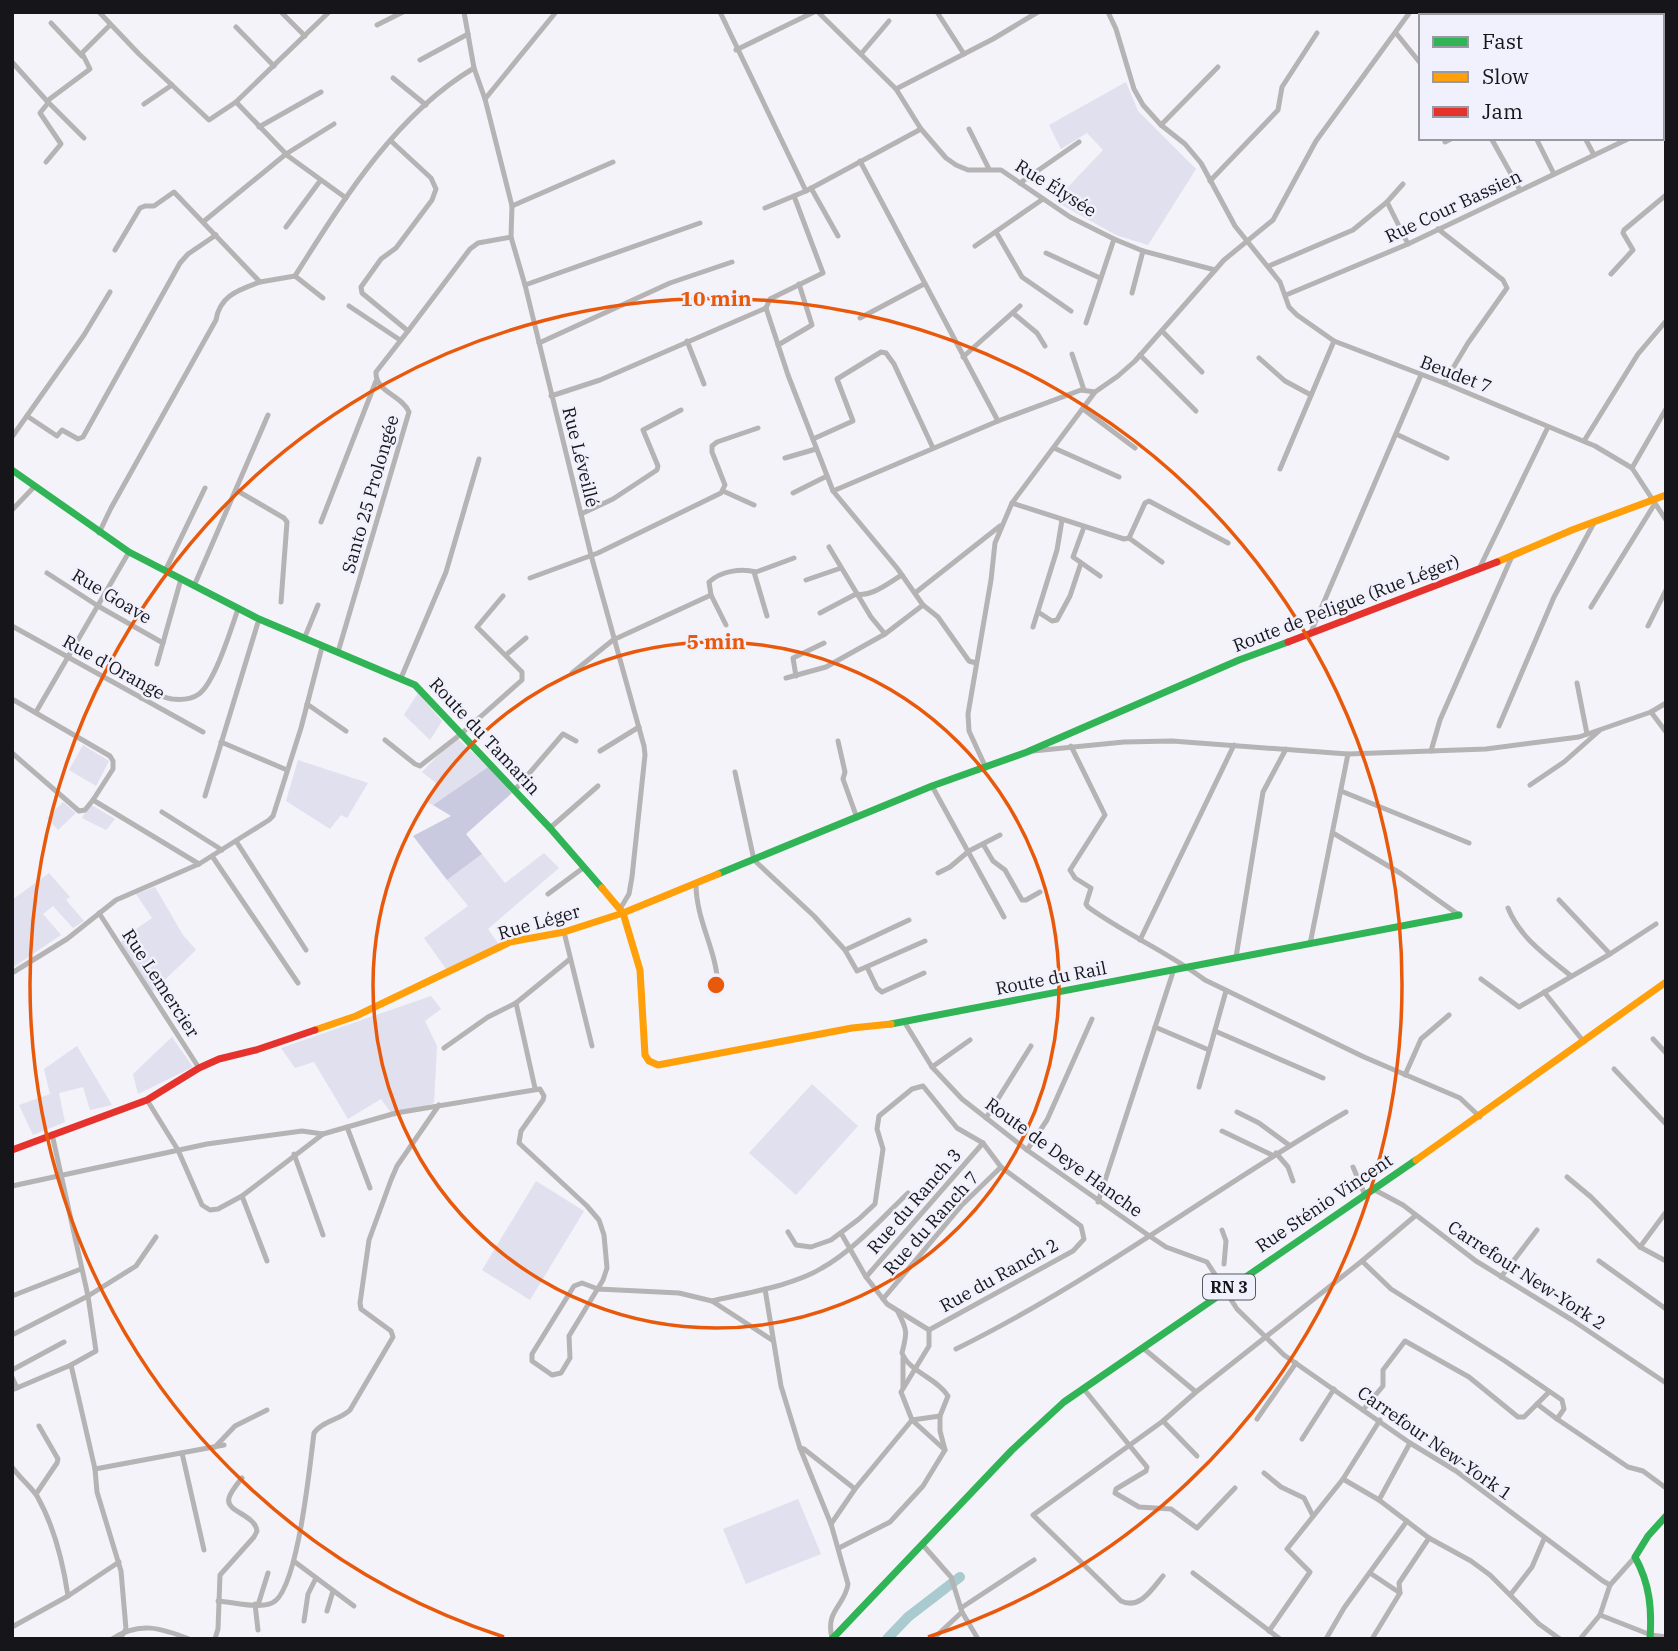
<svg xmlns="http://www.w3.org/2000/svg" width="1678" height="1651" viewBox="0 0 1678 1651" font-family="'IBM Plex Serif',serif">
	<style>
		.green { fill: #e0e0ef }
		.forest { fill: #c9cae0 }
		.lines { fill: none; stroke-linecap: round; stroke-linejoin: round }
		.river { stroke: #a9cace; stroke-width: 10 }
		.street { stroke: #b5b3b4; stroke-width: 5 }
		.fast { stroke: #30b455; stroke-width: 7 }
		.slow { stroke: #ff9f0a; stroke-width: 7 }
		.jam { stroke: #e5322d; stroke-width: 7 }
		.ring { fill: none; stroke: #e8590c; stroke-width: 3.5 }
		.labels { text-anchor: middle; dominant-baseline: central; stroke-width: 5; stroke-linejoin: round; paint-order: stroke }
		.shield { fill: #f0f1fc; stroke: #57585e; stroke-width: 2 }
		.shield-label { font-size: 16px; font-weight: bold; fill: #16161a }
		.street-label { font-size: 18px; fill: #16161a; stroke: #f0f1fc }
		.centre { fill: #e8590c; stroke: #f0f1fc; stroke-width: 3.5 }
		.ring-label { font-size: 21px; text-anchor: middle; font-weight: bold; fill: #e8590c; stroke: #f0f1fc; stroke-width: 5; stroke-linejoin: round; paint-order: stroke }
	</style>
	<rect width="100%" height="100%" fill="#f3f3f9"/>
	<g class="green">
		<polygon points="1126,82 1138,111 1196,169 1148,245 1116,235 1055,201 1103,150 1087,133 1061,149 1049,125"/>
		<polygon points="418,693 442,721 430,740 404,715"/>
		<polygon points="456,737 488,767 433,805 428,803 436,783 422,772"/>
		<polygon points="83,745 109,761 96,786 69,770"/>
		<polygon points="298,760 368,783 347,818 341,815 330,829 286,801"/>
		<polygon points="63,802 76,813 58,830 47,818"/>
		<polygon points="90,804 115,819 106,830 82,818"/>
		<polygon points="544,853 559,868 488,929 500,946 446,969 424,938 468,906 447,880 482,854 505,883"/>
		<polygon points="49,873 70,897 66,900 84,921 73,928 53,906 43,914 61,935 12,968 12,900"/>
		<polygon points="155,887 183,935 196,950 152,992 121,942 123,938 152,918 136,894"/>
		<polygon points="431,996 441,1009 425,1021 437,1046 434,1103 394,1117 381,1099 348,1119 314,1062 295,1068 281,1048"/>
		<polygon points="172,1037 193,1067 138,1094 133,1074"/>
		<polygon points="77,1046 112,1105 90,1110 83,1087 59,1093 65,1122 33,1135 19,1105 50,1094 44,1069"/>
		<polygon points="812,1084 858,1126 796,1195 749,1153"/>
		<polygon points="536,1181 584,1211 530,1300 482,1270"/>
		<polygon points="798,1499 821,1554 746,1584 723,1529"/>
	</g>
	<polygon class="forest" points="488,767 512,793 466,834 482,854 447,880 413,836 451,816 433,805"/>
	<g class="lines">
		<polyline class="river" points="887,1639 908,1617 960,1577"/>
		<g class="street">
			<polyline points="99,12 139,54 209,120 236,102 329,12"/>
			<polyline points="281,12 305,36"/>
			<polyline points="464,12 474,68 485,99 512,206 511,237 525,285 591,555 644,746 645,755 632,877 629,894 620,909"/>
			<polyline points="720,12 806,191"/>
			<polyline points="818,12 896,89 921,129 946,158 956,165 968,170 1001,170 1070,217 1114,239 1143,251 1215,270"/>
			<polyline points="937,12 964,54"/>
			<polyline points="1108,12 1116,29 1134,89 1143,105 1161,125 1185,144 1201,163 1235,226 1280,282 1289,307 1297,315 1334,341 1444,383 1595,446 1632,468 1666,520"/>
			<polyline points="1437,12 1440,16"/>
			<polyline points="1546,12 1548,16"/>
			<polyline points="1607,12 1609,16"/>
			<polyline points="1655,12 1657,16"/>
			<polyline points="51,23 82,56"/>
			<polyline points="1662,24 1666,30"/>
			<polyline points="377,25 403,12"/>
			<polyline points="236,27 274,66"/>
			<polyline points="1396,33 1421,64"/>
			<polyline points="736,50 814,12"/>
			<polyline points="861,54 889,21"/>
			<polyline points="420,60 468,34"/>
			<polyline points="12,62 47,101 84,138"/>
			<polyline points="393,78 426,105"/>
			<polyline points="896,89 993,39 1038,12"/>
			<polyline points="485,99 556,12"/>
			<polyline points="47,101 90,69 82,53 110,25"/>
			<polyline points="236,102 288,156 346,198"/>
			<polyline points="144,104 172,85"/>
			<polyline points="1662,123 1666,121"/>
			<polyline points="1161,125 1218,67"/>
			<polyline points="259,127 321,92"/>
			<polyline points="969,129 989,169"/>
			<polyline points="1491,138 1520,190"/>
			<polyline points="1536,138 1554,174"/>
			<polyline points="1585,138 1594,155"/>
			<polyline points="1445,142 1453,138"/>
			<polyline points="860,161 998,421"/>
			<polyline points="46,162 61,144 40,113 48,103"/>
			<polyline points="1210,181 1278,110 1282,87 1317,33"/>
			<polyline points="1020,183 1079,142"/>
			<polyline points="811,188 838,236"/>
			<polyline points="794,196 823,273 770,299 766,308 788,375 833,491 897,568 923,605"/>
			<polyline points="1387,202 1408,244"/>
			<polyline points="512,206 613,162"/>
			<polyline points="765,208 806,191 921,129"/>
			<polyline points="203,222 286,154 334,124"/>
			<polyline points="286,227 320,181"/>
			<polyline points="1438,229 1503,280 1507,288 1468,343 1444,383"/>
			<polyline points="996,232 1022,277 1071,311"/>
			<polyline points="975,246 1043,199"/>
			<polyline points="115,250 140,208 145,206 154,206 174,192 260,282 295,276"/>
			<polyline points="1046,253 1100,278"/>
			<polyline points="1269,266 1353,230 1387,202 1403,184"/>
			<polyline points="1611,274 1633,250 1623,233 1624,230 1666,195"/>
			<path d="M295 276C343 200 395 115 474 68"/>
			<polyline points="295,276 323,298"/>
			<polyline points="525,285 700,223"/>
			<polyline points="1132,293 1143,251"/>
			<polyline points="1286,295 1408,244 1630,138"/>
			<polyline points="349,306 400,340"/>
			<polyline points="1013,313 1037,333 1045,346"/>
			<polyline points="860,318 924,284"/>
			<polyline points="1086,323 1114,239"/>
			<polyline points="408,331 470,249 478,243 511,237"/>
			<polyline points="1162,331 1202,372"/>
			<polyline points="687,341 704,384"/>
			<polyline points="539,343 670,283 732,262"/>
			<polyline points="778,345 812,325 799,284"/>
			<polyline points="1072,354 1084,390"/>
			<polyline points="1140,355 1196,411"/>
			<polyline points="963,357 1020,306"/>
			<polyline points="1259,358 1285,381 1311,395"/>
			<polyline points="551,396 600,380 766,308"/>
			<polyline points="1083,409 1135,448"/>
			<polyline points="27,416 57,436 62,430 78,439 83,437 180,263 188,254 216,235"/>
			<polyline points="1396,434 1447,458"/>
			<polyline points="12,437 84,335 110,292"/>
			<polyline points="813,439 853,421 837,379 881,352 886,353 894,364 933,448"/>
			<polyline points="1584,441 1638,354 1666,321"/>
			<polyline points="1054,448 1119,477"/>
			<polyline points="785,458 816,449"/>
			<polyline points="1632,468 1666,409"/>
			<polyline points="1280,469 1334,341"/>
			<polyline points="236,490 284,518 287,522 281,602"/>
			<polyline points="723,491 754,505"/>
			<polyline points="833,491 998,421 1081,390 1095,392"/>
			<polyline points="793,493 827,476"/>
			<polyline points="1012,503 1124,539 1129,538 1145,503 1149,501 1228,543"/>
			<polyline points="12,510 34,487"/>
			<polyline points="581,514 613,499 657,470 658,466 643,430 681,410"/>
			<polyline points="321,522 376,381"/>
			<polyline points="1084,527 1073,557 1100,576"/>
			<path d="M99 533 111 508 216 320C220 295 239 290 260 282"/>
			<polyline points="1129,538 1162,562"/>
			<polyline points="829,547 871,617 885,634 923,605 938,617 969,661 976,663"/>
			<polyline points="1479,569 1548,427"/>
			<polyline points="165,571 205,488"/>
			<polyline points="754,572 767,616"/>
			<polyline points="47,573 98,606 163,643"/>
			<polyline points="530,578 598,553 721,493 725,485 712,452 712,446 717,442 758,428"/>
			<polyline points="806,580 841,568"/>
			<polyline points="194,586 268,415"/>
			<polyline points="915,593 1000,526"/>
			<polyline points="1591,607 1654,505"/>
			<polyline points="1038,612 1052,621 1057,620 1070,596 1081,563"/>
			<path d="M820 613 856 594C872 597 888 583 902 575"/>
			<path d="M726 625 711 595 709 582C721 571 741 568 756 572L794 558"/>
			<polyline points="12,626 203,732"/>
			<polyline points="1648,626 1666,590"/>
			<polyline points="1033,627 1057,550 1062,520"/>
			<polyline points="1311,632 1421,375"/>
			<polyline points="304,639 318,605"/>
			<path d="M338 652 409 412C402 395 375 392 376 372L408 331 362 293 361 287 381 259 396 248 432 200 436 189 431 178 391 141"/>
			<polyline points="506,655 526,638"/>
			<polyline points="157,664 181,579"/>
			<polyline points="572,673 613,640 711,595"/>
			<polyline points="796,676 793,658 824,643"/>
			<polyline points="401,678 446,572 479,459"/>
			<polyline points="786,678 826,667 885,634"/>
			<polyline points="1577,683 1587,734"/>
			<path d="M141 698C151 689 160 697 172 699 181 700 192 699 199 694 215 682 231 629 238 609"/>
			<polyline points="12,699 110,756 113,761 113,769 93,800 199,864"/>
			<polyline points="307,704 346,731"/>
			<polyline points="36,712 129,552"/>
			<polyline points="1651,712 1666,732"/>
			<polyline points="1499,726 1554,597 1595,521"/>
			<polyline points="385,740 415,764 420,766 461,734 522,680 522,672 477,627 503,596"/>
			<polyline points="838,741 845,772 843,779 857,818"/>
			<polyline points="221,742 287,770"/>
			<path d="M1071 746 1105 815 1070 870 1075 878 1091 888 1086 904 1088 907C1125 934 1168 952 1205 980L1364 1057 1460 1098 1480 1117"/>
			<polyline points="600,751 639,727"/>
			<polyline points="1033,751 1124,742 1172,741 1348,754 1486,749 1579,737 1651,712 1666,703"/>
			<polyline points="1431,751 1440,720 1513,554"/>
			<polyline points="12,753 79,811 85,810 93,800"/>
			<polyline points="986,768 969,731 968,714 991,580 995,543 1012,503 1095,392 1118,376 1135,361 1224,260 1273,220 1316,141 1410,12"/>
			<polyline points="735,772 754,860 814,916 845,950 909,920"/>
			<polyline points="1530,785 1564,762 1599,731"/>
			<polyline points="932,786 1004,917"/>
			<polyline points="514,791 563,734 576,741"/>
			<polyline points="1341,791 1469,843"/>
			<polyline points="205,796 259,619"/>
			<polyline points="162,812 222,850"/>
			<polyline points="550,828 598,786"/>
			<polyline points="1333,833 1400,873 1459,915"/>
			<polyline points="236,841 306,950"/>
			<polyline points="983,844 993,861 1005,870 1022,900 1026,900 1040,892"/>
			<polyline points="212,856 298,983"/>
			<polyline points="938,873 950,867 969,851 1000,835"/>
			<path d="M696 884C696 921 717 950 718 987"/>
			<polyline points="548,894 583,868"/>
			<path d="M1508 908C1520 938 1547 956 1571 976"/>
			<polyline points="99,913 199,1068"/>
			<polyline points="564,932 592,1046"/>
			<polyline points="1140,940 1234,745"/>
			<polyline points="1310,944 1348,754"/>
			<polyline points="845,950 857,971 925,941"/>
			<polyline points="1610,954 1656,924"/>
			<polyline points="1236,957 1263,792 1286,749"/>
			<polyline points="867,967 877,988 882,992 924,973"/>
			<polyline points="12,973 67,939 116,900 199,864 269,820 273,816 301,728 322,647"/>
			<polyline points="1481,979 1519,1007 1610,954 1559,900"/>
			<polyline points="1544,992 1584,1042"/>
			<polyline points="516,1003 535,1088"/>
			<polyline points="905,1023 932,1067 962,1099 1027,1150 1148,1235 1166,1247 1207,1262 1237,1309 1284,1355 1410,1443 1456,1471 1603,1581 1610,1585 1635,1557"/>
			<polyline points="1155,1027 1209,1050"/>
			<polyline points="1215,1031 1323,1078"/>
			<polyline points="1653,1039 1666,1053"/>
			<polyline points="444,1048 488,1017 516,1003 570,959"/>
			<polyline points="932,1067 970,1040"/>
			<polyline points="1614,1069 1666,1124"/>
			<polyline points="1405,1075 1421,1039 1449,1015"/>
			<polyline points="1199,1087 1226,991"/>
			<polyline points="147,1100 178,1150 202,1205 210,1210 218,1209 242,1196 323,1134"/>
			<polyline points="1237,1112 1259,1123 1289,1145"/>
			<polyline points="986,1118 1031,1046"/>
			<polyline points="347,1127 370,1188"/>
			<polyline points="1222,1131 1272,1155"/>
			<polyline points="1027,1150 1047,1120 1092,1019"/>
			<polyline points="1276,1153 1288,1167 1293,1181"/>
			<polyline points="294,1154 323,1235"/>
			<polyline points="1353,1167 1365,1195"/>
			<polyline points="1567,1177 1591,1197 1640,1247 1666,1261"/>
			<polyline points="12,1186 207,1144 302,1131 323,1134 396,1113 540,1089 544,1096 543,1100 521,1131 519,1143 587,1206 599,1220 604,1235 607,1268 603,1280 569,1336 570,1358 561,1373 552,1375 532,1361 532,1354 574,1286 582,1283 598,1289 679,1293 712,1301 772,1340"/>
			<polyline points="1373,1189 1403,1205 1476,1261 1572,1320 1666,1383"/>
			<polyline points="242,1196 267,1261"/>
			<polyline points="1098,1202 1174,969"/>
			<polyline points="1222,1230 1226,1241 1224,1264"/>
			<polyline points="788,1232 796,1245 811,1247 831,1240 859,1219 875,1204 883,1149 877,1129 879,1116 912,1089 923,1086 957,1128 983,1143 1001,1167 1081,1226 1084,1239 1073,1251 929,1330"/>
			<polyline points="841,1233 866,1277 887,1304 929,1330 929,1346 901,1392 912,1420 940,1416"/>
			<polyline points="1640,1247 1666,1212"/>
			<polyline points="1362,1261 1391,1289 1505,1361 1562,1400 1564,1409 1557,1419 1628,1467 1643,1471 1666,1488"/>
			<polyline points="1599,1261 1666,1309"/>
			<polyline points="866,1277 983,1143"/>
			<polyline points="1501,1277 1537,1230"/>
			<path d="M765 1289 781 1386 800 1448 831 1524 848 1584C845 1606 825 1610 832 1638"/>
			<polyline points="12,1296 81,1269"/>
			<polyline points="883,1299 962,1205 1001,1167"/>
			<path d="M712 1301C745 1293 793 1286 822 1268 855 1249 881 1219 908 1193"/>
			<path d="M898 1312C908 1331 907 1333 902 1353 909 1372 937 1378 948 1396L940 1416V1431L945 1450"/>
			<polyline points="12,1335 88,1296 136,1266 156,1237"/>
			<polyline points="1143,1348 1196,1392 1362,1261 1415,1216"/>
			<path d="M956 1349C1092 1282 1215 1188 1346 1112"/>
			<polyline points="903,1358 903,1387"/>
			<polyline points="71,1365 95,1469 97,1492 121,1571 126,1629 120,1639"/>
			<polyline points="12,1370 64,1342"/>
			<polyline points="12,1377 17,1388"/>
			<polyline points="1083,1388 1147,1467 1146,1471 1116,1489 1115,1493 1139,1507 1171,1509 1197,1528 1235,1488"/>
			<polyline points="12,1390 71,1365 96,1351 88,1296 52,1134"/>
			<polyline points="1196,1392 1163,1421 1197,1456"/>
			<polyline points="1537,1404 1557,1419"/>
			<polyline points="1363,1410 1383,1386 1383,1370 1405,1341 1469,1377 1518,1417 1524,1417 1549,1392"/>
			<polyline points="1257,1419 1296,1363"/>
			<path d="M1163 1421 1033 1515 1121 1601C1140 1610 1152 1589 1163 1576"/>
			<polyline points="1302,1439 1334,1389"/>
			<polyline points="1410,1443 1379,1500 1429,1538 1471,1561 1490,1575 1539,1624 1560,1639"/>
			<polyline points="215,1447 235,1426 267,1410"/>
			<polyline points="800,1448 804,1449 855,1489"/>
			<polyline points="182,1453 204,1550"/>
			<path d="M12 1467C19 1477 31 1487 37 1496 54 1526 63 1562 68 1596"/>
			<polyline points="95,1469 224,1445"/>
			<polyline points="1264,1473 1281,1487 1304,1498 1313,1516"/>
			<polyline points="1343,1479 1379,1500"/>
			<polyline points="36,1494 57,1463 58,1459 39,1426"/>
			<polyline points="831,1524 855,1489 912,1420 945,1450 923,1486 890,1522 839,1548"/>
			<polyline points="922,1544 951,1577 962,1612 978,1639"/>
			<polyline points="295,1562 354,1606"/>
			<polyline points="1193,1573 1280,1639"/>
			<polyline points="1370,1573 1400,1593 1372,1639"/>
			<polyline points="1400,1593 1399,1583 1429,1538"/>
			<polyline points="1511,1594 1532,1567 1544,1539"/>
			<path d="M218 1601C234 1602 257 1609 272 1603 298 1592 310 1463 314 1433 322 1421 340 1420 350 1410L393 1337 391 1331 361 1309 360 1303 369 1240 391 1180 397 1166 439 1105"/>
			<polyline points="255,1604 258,1630"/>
			<polyline points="258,1605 268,1573"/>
			<polyline points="961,1608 1034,1560"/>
			<polyline points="327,1611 333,1591"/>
			<polyline points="1600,1615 1651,1635 1666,1637"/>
			<polyline points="304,1621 308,1594 316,1578"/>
			<polyline points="12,1627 68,1596 119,1562"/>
			<polyline points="1269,1631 1310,1572 1287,1549 1343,1479 1380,1420"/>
			<path d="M112 1639C139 1621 161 1628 189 1639"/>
			<path d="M215 1639 218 1629 220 1575 254 1537 257 1531C255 1514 225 1512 229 1498 231 1491 238 1483 242 1478"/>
			<polyline points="933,1639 962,1612"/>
			<polyline points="1326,1639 1344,1608 1407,1521"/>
			<polyline points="1580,1639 1600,1615 1610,1585"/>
		</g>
		<g class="fast">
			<polyline points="12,470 129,552 259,619 415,685 550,828 602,888"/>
			<polyline points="718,874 932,786 1027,752 1239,660 1288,642"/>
			<polyline points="891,1024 1459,915"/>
			<polyline points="832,1639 1012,1450 1064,1402 1416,1160"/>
			<path d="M1650 1639C1652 1609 1650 1584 1635 1557L1648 1536 1666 1516"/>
		</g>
		<g class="slow">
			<polyline points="1497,562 1572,530 1666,495"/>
			<polyline points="602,888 623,913 640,970 645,1055 649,1061 658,1065 852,1028 891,1024"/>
			<polyline points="315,1030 356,1016 510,942 564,932 623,913 718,874"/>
			<polyline points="1416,1160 1666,982"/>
		</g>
		<g class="jam">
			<polyline points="1288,642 1497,562"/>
			<polyline points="12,1150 147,1100 199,1068 219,1059 256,1050 315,1030"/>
		</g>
	</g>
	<g class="ring">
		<circle cx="716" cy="985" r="343"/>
		<path d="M504 1637A686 686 0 1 1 928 1637"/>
	</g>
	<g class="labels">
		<rect class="shield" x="1203" y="1274.5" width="52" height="25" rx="5"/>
		<g class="shield-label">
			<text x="1229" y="1287">RN 3</text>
		</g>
		<g class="street-label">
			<text transform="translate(1056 188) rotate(32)">Rue Élysée</text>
			<text transform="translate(1453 206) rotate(-25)">Rue Cour Bassien</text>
			<text transform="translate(1456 374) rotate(21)">Beudet 7</text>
			<text transform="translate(581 457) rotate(76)">Rue Léveillé</text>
			<text transform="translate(370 494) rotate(-74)">Santo 25 Prolongée</text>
			<text transform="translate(112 596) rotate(31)">Rue Goave</text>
			<text transform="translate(1346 603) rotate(-21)">Route de Peligue (Rue Léger)</text>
			<text transform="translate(114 667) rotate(29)">Rue d'Orange</text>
			<text transform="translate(485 736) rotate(47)">Route du Tamarin</text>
			<text transform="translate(539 922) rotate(-16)">Rue Léger</text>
			<text transform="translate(1051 978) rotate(-11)">Route du Rail</text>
			<text transform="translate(161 983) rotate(57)">Rue Lemercier</text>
			<text transform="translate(1064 1157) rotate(36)">Route de Deye Hanche</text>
			<text transform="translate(914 1201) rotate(-49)">Rue du Ranch 3</text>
			<text transform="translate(1324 1203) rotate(-34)">Rue Sténio Vincent</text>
			<text transform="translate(931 1223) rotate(-48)">Rue du Ranch 7</text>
			<text transform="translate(999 1275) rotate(-29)">Rue du Ranch 2</text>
			<text transform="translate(1527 1275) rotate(33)">Carrefour New-York 2</text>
			<text transform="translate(1435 1443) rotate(35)">Carrefour New-York 1</text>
		</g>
	</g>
	<circle cx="716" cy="985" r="10" class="centre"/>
	<g class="ring-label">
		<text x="716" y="306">10 min</text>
		<text x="716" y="649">5 min</text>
	</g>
	<rect width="1678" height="1651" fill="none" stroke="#16161a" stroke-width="28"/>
	<rect x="1419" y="14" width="245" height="126" fill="#f0f1fc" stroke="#9999a2" stroke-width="2"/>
	<rect x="1433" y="37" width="35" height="10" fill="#30b455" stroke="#9999a2" stroke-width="2"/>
	<text x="1482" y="49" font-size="21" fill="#16161a">Fast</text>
	<rect x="1433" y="72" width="35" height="10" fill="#ff9f0a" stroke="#9999a2" stroke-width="2"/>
	<text x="1482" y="84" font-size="21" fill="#16161a">Slow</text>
	<rect x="1433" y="107" width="35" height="10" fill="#e5322d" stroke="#9999a2" stroke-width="2"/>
	<text x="1482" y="119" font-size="21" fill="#16161a">Jam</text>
</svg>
